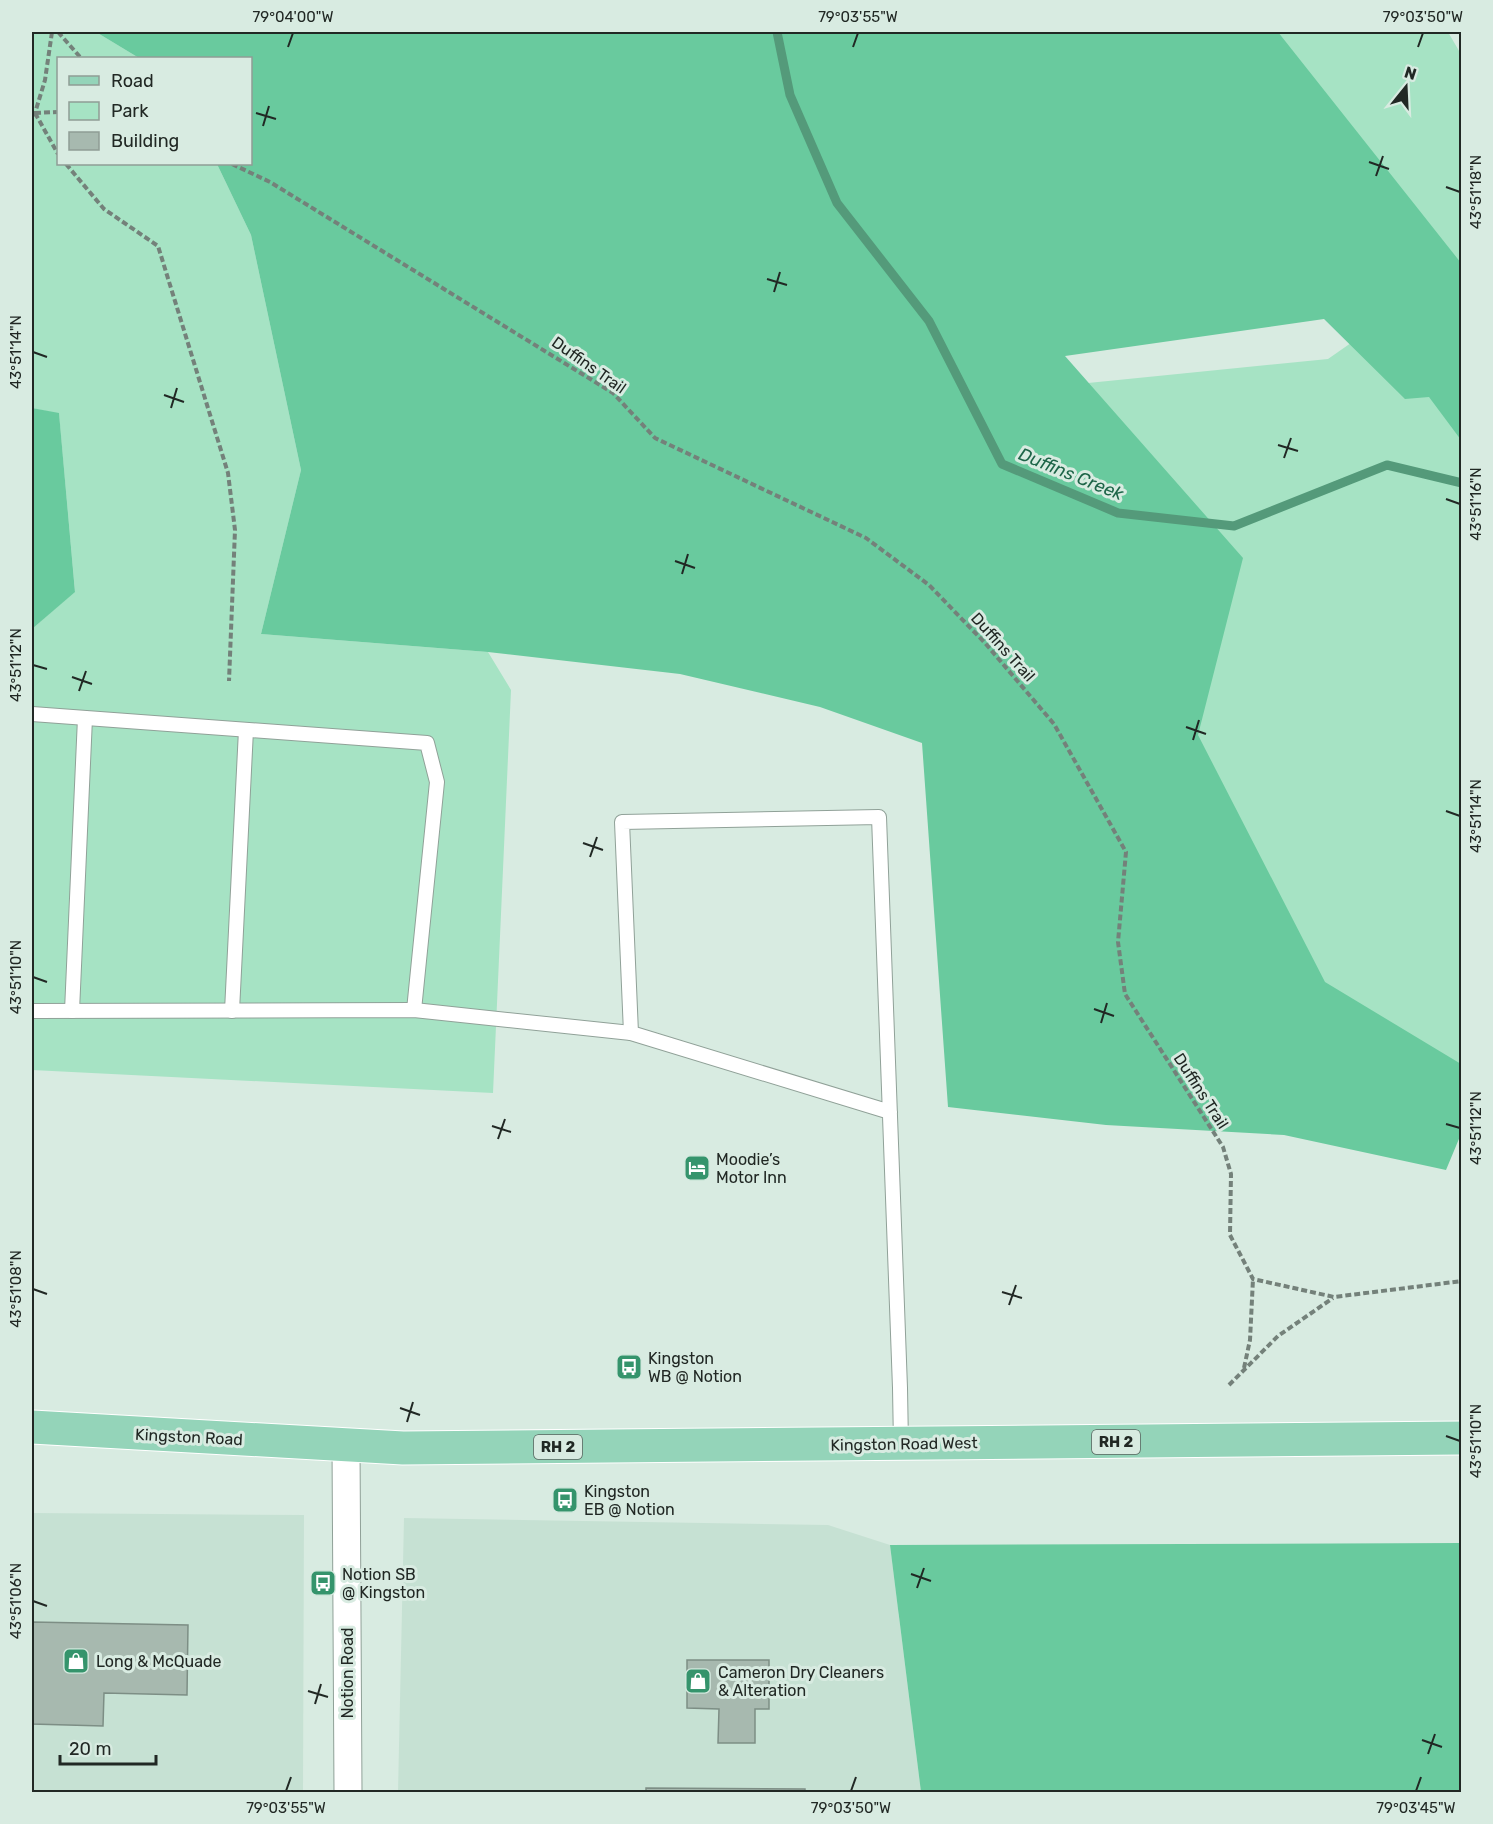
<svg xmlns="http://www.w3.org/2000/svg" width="1493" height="1824" viewBox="0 0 1493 1824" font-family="Rubik,sans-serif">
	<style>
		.built { fill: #c6e1d3 }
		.green { fill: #a6e3c4 }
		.forest { fill: #69ca9e }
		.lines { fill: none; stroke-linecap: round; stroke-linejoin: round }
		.stream { stroke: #549a7a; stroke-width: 9 }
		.building { fill: #a7b9af; stroke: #7d8e85; stroke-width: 1.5 }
		.service-casing { stroke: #90a198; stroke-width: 16 }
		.minor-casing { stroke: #90a198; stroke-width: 29 }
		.primary-casing { stroke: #fff; stroke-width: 35 }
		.path { stroke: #74817a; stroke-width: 4; stroke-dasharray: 6 3; stroke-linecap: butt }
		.service { stroke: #fff; stroke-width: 14 }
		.minor { stroke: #fff; stroke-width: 27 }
		.primary { stroke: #94d4b9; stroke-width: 33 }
		.ticks { fill: none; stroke: #212824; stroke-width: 2 }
		.labels { text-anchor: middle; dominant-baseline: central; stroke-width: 6; stroke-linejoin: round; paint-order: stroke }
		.shield { fill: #d8ebe1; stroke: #58625d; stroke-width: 1.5 }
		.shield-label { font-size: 15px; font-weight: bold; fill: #212824 }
		.street-label { font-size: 16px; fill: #212824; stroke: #d8ebe1 }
		.poi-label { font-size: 16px; fill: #212824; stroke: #d8ebe1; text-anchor: start }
		.water-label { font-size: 18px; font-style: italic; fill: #1d6548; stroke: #d8ebe1 }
		.neatline { fill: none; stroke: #212824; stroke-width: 2 }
		.ticks-label { font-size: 15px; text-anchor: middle; fill: #212824 }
	</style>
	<rect width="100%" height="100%" fill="#d8ebe1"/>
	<g class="built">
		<polygon points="32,1513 304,1515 303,1792 32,1792"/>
		<polygon points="404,1518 828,1525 890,1545 921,1792 398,1792"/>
	</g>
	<g class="green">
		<polygon points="32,32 96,32 139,58 58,58 58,164 217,164 251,235 301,470 261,634 488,652 511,690 493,1093 32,1070 32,629 75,591 59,414 32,408"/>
		<polygon points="1255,32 1448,32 1462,56 1461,1116 1381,1110 858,406 1328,359 1424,292"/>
	</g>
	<g class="forest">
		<polygon points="96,32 1278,32 1461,263 1461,440 1429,397 1405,399 1324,319 1065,356 1243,558 1198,735 1325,982 1461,1064 1461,1134 1446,1170 1284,1135 1106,1125 948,1107 922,743 820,707 680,674 488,652 261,634 301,470 251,235 217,164 250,164 250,58 139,58"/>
		<polygon points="32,408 59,413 75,592 32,629"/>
		<polygon points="1461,1543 1461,1792 921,1792 890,1545"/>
	</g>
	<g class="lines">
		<polyline class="stream" points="777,32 790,95 837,203 929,321 1002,464 1118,513 1234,526 1387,465 1462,483"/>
	</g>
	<g class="building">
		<polygon points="32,1622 188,1625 187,1695 104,1693 103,1726 32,1724"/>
		<polygon points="687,1660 769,1660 769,1709 755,1709 755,1743 718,1743 719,1709 687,1708"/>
		<polygon points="646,1788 805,1789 805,1792 646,1792"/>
	</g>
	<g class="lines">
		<g class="service-casing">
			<g id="service">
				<polyline points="32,714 427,743 437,782 414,1010"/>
				<polyline points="32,1011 414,1010 631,1033"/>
				<polyline points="72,1011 85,718"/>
				<polyline points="232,1011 246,730"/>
				<polyline points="890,1112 631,1033 622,822 879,817 900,1388 901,1444"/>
			</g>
		</g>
		<g class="minor-casing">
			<polyline id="minor" points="346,1445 348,1792"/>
		</g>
		<g class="primary-casing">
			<polyline id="primary" points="32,1427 403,1448 1462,1438"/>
		</g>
		<g class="path">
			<polyline points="58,32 81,58"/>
			<polyline points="35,113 58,154"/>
			<polyline points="35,113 58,112"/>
			<polyline points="32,116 35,113 45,80 52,32"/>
			<polyline points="66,164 104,209 158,246 228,473 235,530 229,681"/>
			<polyline points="232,164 270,182 613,393 655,438 866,538 929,585 985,643 1054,724 1126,852 1118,942 1125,994 1223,1147 1231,1174 1230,1235 1253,1279 1334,1297 1462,1281"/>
			<polyline points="1244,1368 1250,1340 1253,1279"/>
			<polyline points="1229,1385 1278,1336 1333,1298"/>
			<polyline points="32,1586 32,1603"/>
		</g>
		<use href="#service" class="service"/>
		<use href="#minor" class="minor"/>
		<use href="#primary" class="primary"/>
	</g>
	<path class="ticks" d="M288 47 293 33M853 47 858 33M1418 47 1423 33M256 113 276 119M263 126 269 106M1369 162 1389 169M1376 176 1383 156M1446 187 1460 192M767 279 787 285M774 292 780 272M33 352 47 357M164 395 184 402M171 408 177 388M1278 445 1298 451M1284 458 1291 438M1446 499 1460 504M675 561 695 568M682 574 688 554M33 665 47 669M72 677 92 684M79 691 86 671M1186 727 1206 734M1193 740 1199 720M1446 811 1460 816M583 843 603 850M590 857 597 837M33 977 47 982M1094 1009 1114 1016M1101 1023 1107 1003M1446 1124 1460 1128M492 1126 511 1132M498 1139 505 1119M33 1289 47 1294M1002 1292 1022 1298M1009 1305 1016 1285M400 1408 420 1415M407 1422 413 1402M1446 1436 1460 1441M911 1574 931 1581M917 1588 924 1568M33 1601 47 1606M308 1691 328 1697M315 1704 321 1684M1422 1740 1442 1747M1428 1754 1435 1734M286 1791 291 1777M851 1791 856 1777M1416 1791 1421 1777"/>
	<defs>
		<g id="hotel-square" transform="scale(1.35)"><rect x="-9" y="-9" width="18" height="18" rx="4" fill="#35946c" stroke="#d8ebe1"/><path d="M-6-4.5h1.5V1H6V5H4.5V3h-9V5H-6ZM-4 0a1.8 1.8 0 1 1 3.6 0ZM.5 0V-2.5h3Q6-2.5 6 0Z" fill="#fff"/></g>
		<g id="bus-square" transform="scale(1.35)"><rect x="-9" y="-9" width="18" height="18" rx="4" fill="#35946c" stroke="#d8ebe1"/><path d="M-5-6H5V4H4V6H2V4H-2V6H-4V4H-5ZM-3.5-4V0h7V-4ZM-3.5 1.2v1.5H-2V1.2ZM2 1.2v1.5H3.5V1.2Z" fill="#fff"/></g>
		<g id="shop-square" transform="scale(1.35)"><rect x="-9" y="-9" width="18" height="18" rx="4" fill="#35946c" stroke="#d8ebe1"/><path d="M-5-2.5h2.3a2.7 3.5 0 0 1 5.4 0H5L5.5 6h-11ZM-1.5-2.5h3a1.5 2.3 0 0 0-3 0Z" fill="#fff"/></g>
	</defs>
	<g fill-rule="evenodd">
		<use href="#hotel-square" x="697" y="1168"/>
		<use href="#bus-square" x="629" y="1367"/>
		<use href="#bus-square" x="565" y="1500"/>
		<use href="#bus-square" x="323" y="1583"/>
		<use href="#shop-square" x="76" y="1661"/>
		<use href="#shop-square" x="698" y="1681"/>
	</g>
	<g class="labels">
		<g class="shield">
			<rect x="1092" y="1430" width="48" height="24" rx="4.5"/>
			<rect x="534" y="1435" width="48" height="24" rx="4.5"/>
		</g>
		<g class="shield-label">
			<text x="1116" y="1442">RH 2</text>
			<text x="558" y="1447">RH 2</text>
		</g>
		<g class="street-label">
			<text transform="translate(589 365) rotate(35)">Duffins Trail</text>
			<text transform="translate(1003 647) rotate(48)">Duffins Trail</text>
			<text transform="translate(1201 1091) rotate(57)">Duffins Trail</text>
			<text transform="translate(189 1437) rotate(3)">Kingston Road</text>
			<text transform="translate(904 1444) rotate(-1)">Kingston Road West</text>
			<text transform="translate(347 1673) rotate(-90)">Notion Road</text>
		</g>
		<g class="poi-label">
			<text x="716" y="1159">Moodie’s<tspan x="716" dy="18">Motor Inn</tspan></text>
			<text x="648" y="1358">Kingston<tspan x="648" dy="18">WB @ Notion</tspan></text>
			<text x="584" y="1491">Kingston<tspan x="584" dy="18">EB @ Notion</tspan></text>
			<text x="342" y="1574">Notion SB<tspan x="342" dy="18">@ Kingston</tspan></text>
			<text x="96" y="1661">Long &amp; McQuade</text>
			<text x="718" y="1672">Cameron Dry Cleaners<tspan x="718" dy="18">&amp; Alteration</tspan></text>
		</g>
		<g class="water-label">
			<text transform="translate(1071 474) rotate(22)">Duffins Creek</text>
		</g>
	</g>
	<rect width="1493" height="1824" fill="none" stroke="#d8ebe1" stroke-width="66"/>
	<rect x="57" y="57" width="195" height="108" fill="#d8ebe1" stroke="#8f9d95" stroke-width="1.5"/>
	<rect x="69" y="76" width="30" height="9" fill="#94d4b9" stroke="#8f9d95" stroke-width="1.5"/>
	<text x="111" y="87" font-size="18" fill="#212824">Road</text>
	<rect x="69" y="102" width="30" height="18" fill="#a6e3c4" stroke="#8f9d95" stroke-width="1.5"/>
	<text x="111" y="117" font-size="18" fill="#212824">Park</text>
	<rect x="69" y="132" width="30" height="18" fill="#a7b9af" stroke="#8f9d95" stroke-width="1.5"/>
	<text x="111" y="147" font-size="18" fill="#212824">Building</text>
	<g transform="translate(1406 87) rotate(18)" stroke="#d8ebe1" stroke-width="4.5" paint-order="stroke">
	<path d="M0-4.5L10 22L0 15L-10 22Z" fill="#212824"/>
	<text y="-9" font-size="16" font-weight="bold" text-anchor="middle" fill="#212824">N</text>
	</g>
	<path d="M60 1755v9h96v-9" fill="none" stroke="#212824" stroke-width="3"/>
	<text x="69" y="1755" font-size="18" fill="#212824" stroke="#d8ebe1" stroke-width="4.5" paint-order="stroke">20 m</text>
	<rect x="33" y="33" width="1427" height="1758" class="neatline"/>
	<g class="ticks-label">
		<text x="293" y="22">79°04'00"W</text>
		<text x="858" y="22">79°03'55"W</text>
		<text x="1423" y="22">79°03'50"W</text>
		<text transform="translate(1476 192) rotate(-90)" y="5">43°51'18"N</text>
		<text transform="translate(16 352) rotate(-90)" y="5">43°51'14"N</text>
		<text transform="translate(1476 504) rotate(-90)" y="5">43°51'16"N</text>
		<text transform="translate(16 665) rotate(-90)" y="5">43°51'12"N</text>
		<text transform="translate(1476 816) rotate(-90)" y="5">43°51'14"N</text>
		<text transform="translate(16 977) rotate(-90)" y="5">43°51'10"N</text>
		<text transform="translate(1476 1128) rotate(-90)" y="5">43°51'12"N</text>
		<text transform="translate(16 1289) rotate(-90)" y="5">43°51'08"N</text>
		<text transform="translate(1476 1441) rotate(-90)" y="5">43°51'10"N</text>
		<text transform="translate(16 1601) rotate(-90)" y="5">43°51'06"N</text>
		<text x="286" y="1813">79°03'55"W</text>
		<text x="851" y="1813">79°03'50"W</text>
		<text x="1416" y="1813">79°03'45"W</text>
	</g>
</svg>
